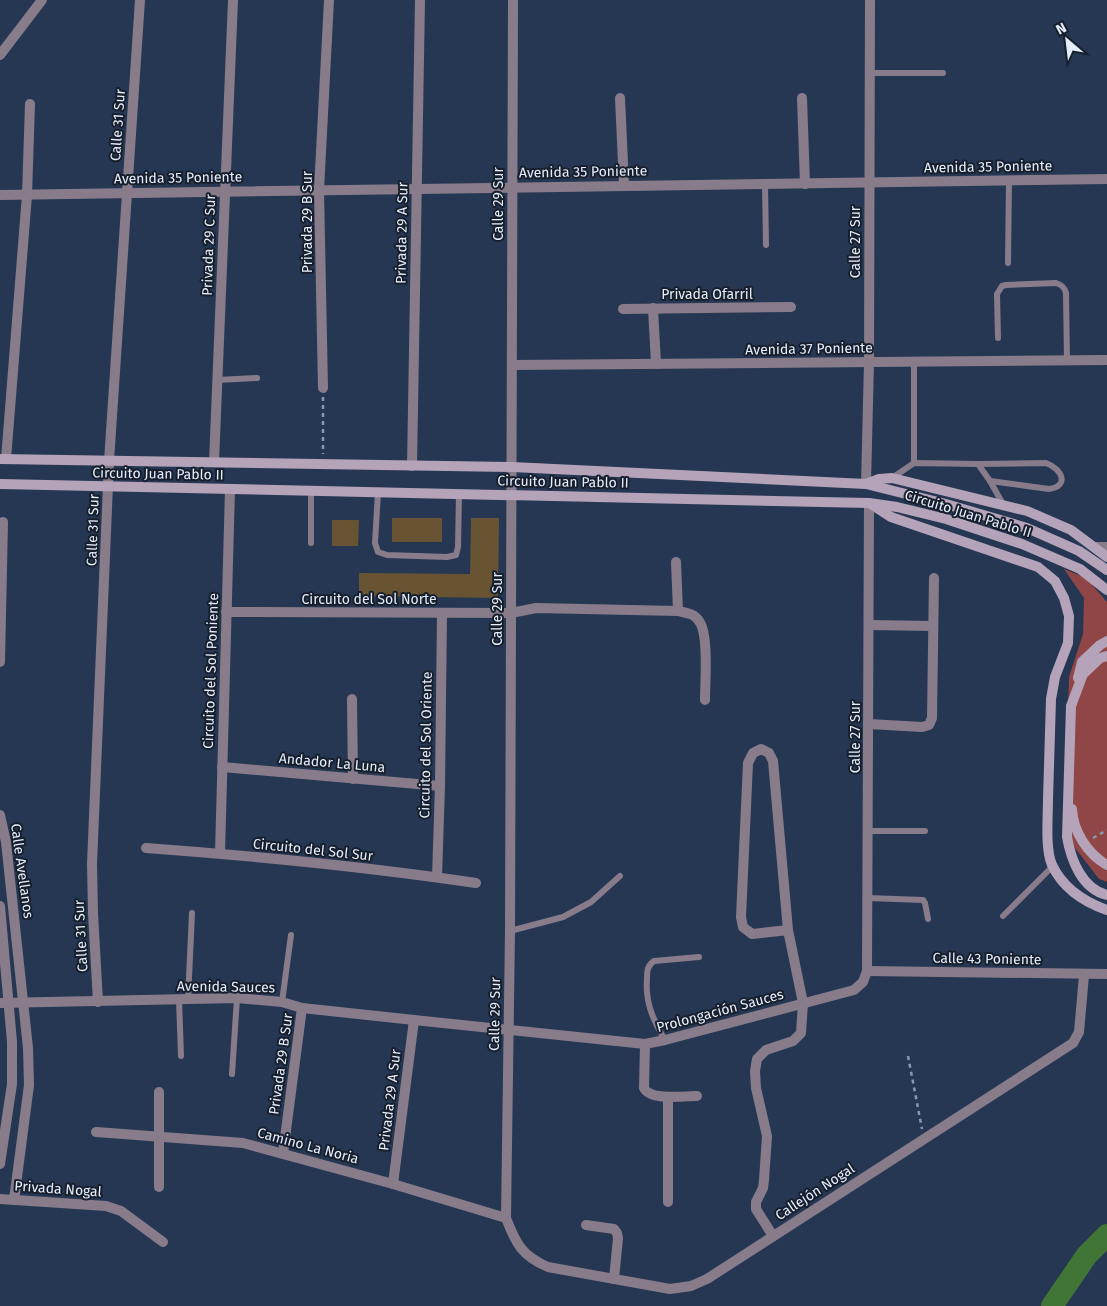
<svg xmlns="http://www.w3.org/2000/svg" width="1107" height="1306" viewBox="0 0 1107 1306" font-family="'Fira Sans',sans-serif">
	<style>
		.green { fill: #904546 }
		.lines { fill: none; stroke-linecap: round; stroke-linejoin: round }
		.river { stroke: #417536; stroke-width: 22 }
		.building { fill: #685433 }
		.path { stroke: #8b97ad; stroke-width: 2.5; stroke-dasharray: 4 4; stroke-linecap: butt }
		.service { stroke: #887c8a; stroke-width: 6 }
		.minor { stroke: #887c8a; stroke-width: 10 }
		.secondary { stroke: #b5a3b9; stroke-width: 10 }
		.labels { text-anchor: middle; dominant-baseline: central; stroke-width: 4; stroke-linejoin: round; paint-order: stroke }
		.street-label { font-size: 14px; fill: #e4edfc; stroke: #171f2c }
	</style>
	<rect width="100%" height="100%" fill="#263754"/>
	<polygon class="green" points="1064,569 1086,578 1107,602 1107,882 1099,879 1065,835 1069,677 1083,634 1084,598"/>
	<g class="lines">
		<polyline class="river" points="1052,1306 1087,1255 1107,1235"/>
	</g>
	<g class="building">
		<rect x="392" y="518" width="50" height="24"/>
		<polygon points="471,518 499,518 498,598 359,596 359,573 470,574"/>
		<polygon points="332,520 359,520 358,546 332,546"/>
	</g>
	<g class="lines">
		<g class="path">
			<polyline points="323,397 323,454"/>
			<polyline points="1093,838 1107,830"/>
			<polyline points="908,1056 922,1129"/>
		</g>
		<g class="service">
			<polyline points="870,73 943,73"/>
			<polyline points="765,184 766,245"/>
			<polyline points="1008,263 1009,181"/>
			<path d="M998 338 997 294 1002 286 1006 285 1056 283C1062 285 1064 287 1066 293L1067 361"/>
			<polyline points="914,362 914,463"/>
			<polyline points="217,380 257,378"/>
			<path d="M978 464 1046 463C1062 469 1070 486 1049 489L990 481"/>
			<polyline points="892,478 914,463 978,464 990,481 1004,506"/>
			<polyline points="311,491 311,543"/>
			<polyline points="378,492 375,543 378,552 387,555 447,557 456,555 458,547 459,494"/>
			<polyline points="868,831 925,831"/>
			<polyline points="868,898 923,900 925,903 928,919"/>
			<polyline points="1003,916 1053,866"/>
			<polyline points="510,931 563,917 591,902 620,876"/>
			<polyline points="179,999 181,1056"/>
			<polyline points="188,999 192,913"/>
			<polyline points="282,1002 291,935"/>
			<path d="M665 1040C653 1020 645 1002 647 979 647 971 647 966 654 961L699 957"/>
			<polyline points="232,1074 237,998"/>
		</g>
		<g class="minor">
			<path d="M513 0 510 931 506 1218C516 1244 522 1256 548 1267L670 1289 691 1286 707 1279 1073 1043 1079 1032 1084 975"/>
			<polyline points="0,55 42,0"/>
			<polyline points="620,98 624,185"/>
			<polyline points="802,98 805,184"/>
			<polyline points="0,195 1107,179"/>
			<polyline points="653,308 656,364"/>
			<polyline points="623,309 791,307"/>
			<polyline points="512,365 1107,360"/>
			<polyline points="323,388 319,190 329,0"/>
			<polyline points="6,459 27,195 30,104"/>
			<polyline points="214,462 233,0"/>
			<polyline points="412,466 420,0"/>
			<polyline points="866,484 869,362 870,0"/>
			<polyline points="1094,547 1107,547"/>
			<polyline points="676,562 678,611"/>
			<path d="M226 612 511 613 536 608 678 611C686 613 694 613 699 621 709 634 705 682 705 700"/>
			<polyline points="869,625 933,626"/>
			<polyline points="0,662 3,522"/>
			<polyline points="352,699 353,779"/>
			<polyline points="869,724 922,727 929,725 932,718 934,578"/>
			<polyline points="222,767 440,786"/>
			<polyline points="0,815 6,842 28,1048 29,1085 14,1200"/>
			<path d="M146 848C256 856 367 867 476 883"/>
			<polyline points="220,853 230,489"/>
			<polyline points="437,877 440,786 442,613"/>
			<polyline points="0,906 12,1042 12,1084 0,1164"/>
			<polyline points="867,971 1107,974"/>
			<polyline points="98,1002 93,913 92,864 109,461 140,0"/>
			<polyline points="0,1003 237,998 282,1002 302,1008 414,1020 645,1044 665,1040 854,990 863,982 867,971 869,503"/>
			<path d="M645 1044 644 1088C650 1101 684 1096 697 1096"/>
			<polyline points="159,1092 159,1187"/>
			<polyline points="668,1097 668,1202"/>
			<polyline points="96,1132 243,1143 393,1184 506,1218"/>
			<polyline points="283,1153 302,1008"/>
			<polyline points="393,1184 414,1020"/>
			<polyline points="0,1199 106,1206 121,1211 163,1242"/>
			<polyline points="586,1225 614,1229 617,1233 618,1238 614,1279"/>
			<polyline points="773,1236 756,1209 756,1202 763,1188 764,1180 767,1136 756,1088 755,1071 757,1059 766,1050 793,1041 801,1033 803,1003 788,930 773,761 769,753 761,749 753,753 748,763 741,917 743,927 752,934 788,930"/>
		</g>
		<g class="secondary">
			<polyline points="0,459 512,467 866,484 946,504 1027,528 1079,551 1107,570"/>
			<polyline points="0,484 869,503 897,507 946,519 1022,544 1080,569 1107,590"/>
			<polyline points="866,484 879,479 892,478 1027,511 1071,530 1107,557"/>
			<path d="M871 504 891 517 1038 567 1055 581 1064 598 1069 616 1068 643 1055 677 1051 699C1050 732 1049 766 1048 799 1048 817 1045 849 1052 865 1063 888 1084 902 1107 910"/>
			<path d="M1107 656 1100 658 1083 674 1071 706 1067 837C1071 860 1082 889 1107 895"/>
			<polyline points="1078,678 1082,662 1100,645 1107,641"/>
			<path d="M1072 809C1073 832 1088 854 1107 865"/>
		</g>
	</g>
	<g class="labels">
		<g class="street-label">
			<text transform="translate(118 125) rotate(-86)">Calle 31 Sur</text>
			<text transform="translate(988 167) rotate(-1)">Avenida 35 Poniente</text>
			<text transform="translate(583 172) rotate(-1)">Avenida 35 Poniente</text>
			<text transform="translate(178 178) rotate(-1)">Avenida 35 Poniente</text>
			<text transform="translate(498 204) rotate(-90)">Calle 29 Sur</text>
			<text transform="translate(307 222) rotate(-90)">Privada 29 B Sur</text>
			<text transform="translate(402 233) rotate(-89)">Privada 29 A Sur</text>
			<text transform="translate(855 242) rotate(-90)">Calle 27 Sur</text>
			<text transform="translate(209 245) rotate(-88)">Privada 29 C Sur</text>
			<text x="707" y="294">Privada Ofarril</text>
			<text transform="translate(809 349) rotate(-1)">Avenida 37 Poniente</text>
			<text transform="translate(158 474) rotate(1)">Circuito Juan Pablo II</text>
			<text transform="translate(563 482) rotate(1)">Circuito Juan Pablo II</text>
			<text transform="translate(968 514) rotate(17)">Circuito Juan Pablo II</text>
			<text transform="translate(93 530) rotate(-88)">Calle 31 Sur</text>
			<text x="369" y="599">Circuito del Sol Norte</text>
			<text transform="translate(497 609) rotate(-90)">Calle 29 Sur</text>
			<text transform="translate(211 671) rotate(-88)">Circuito del Sol Poniente</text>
			<text transform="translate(855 737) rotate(-90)">Calle 27 Sur</text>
			<text transform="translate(426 745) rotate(-89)">Circuito del Sol Oriente</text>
			<text transform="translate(332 763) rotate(5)">Andador La Luna</text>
			<text transform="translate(313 850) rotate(6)">Circuito del Sol Sur</text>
			<text transform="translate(22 871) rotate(82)">Calle Avellanos</text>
			<text transform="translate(81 936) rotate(-93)">Calle 31 Sur</text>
			<text transform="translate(987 959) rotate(1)">Calle 43 Poniente</text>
			<text transform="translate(226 987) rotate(1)">Avenida Sauces</text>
			<text transform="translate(720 1011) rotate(-15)">Prolongación Sauces</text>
			<text transform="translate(495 1014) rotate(-89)">Calle 29 Sur</text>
			<text transform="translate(281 1064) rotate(-82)">Privada 29 B Sur</text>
			<text transform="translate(390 1100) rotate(-83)">Privada 29 A Sur</text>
			<text transform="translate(308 1146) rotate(15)">Camino La Noria</text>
			<text transform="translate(58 1189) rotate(4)">Privada Nogal</text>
			<text transform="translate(815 1192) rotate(-33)">Callejón Nogal</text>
		</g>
	</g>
	<g transform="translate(1067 40) rotate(332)" stroke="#171f2c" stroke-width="4" paint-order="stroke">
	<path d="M0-4L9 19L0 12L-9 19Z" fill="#e4edfc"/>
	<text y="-8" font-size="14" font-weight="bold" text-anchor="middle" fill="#e4edfc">N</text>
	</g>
</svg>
